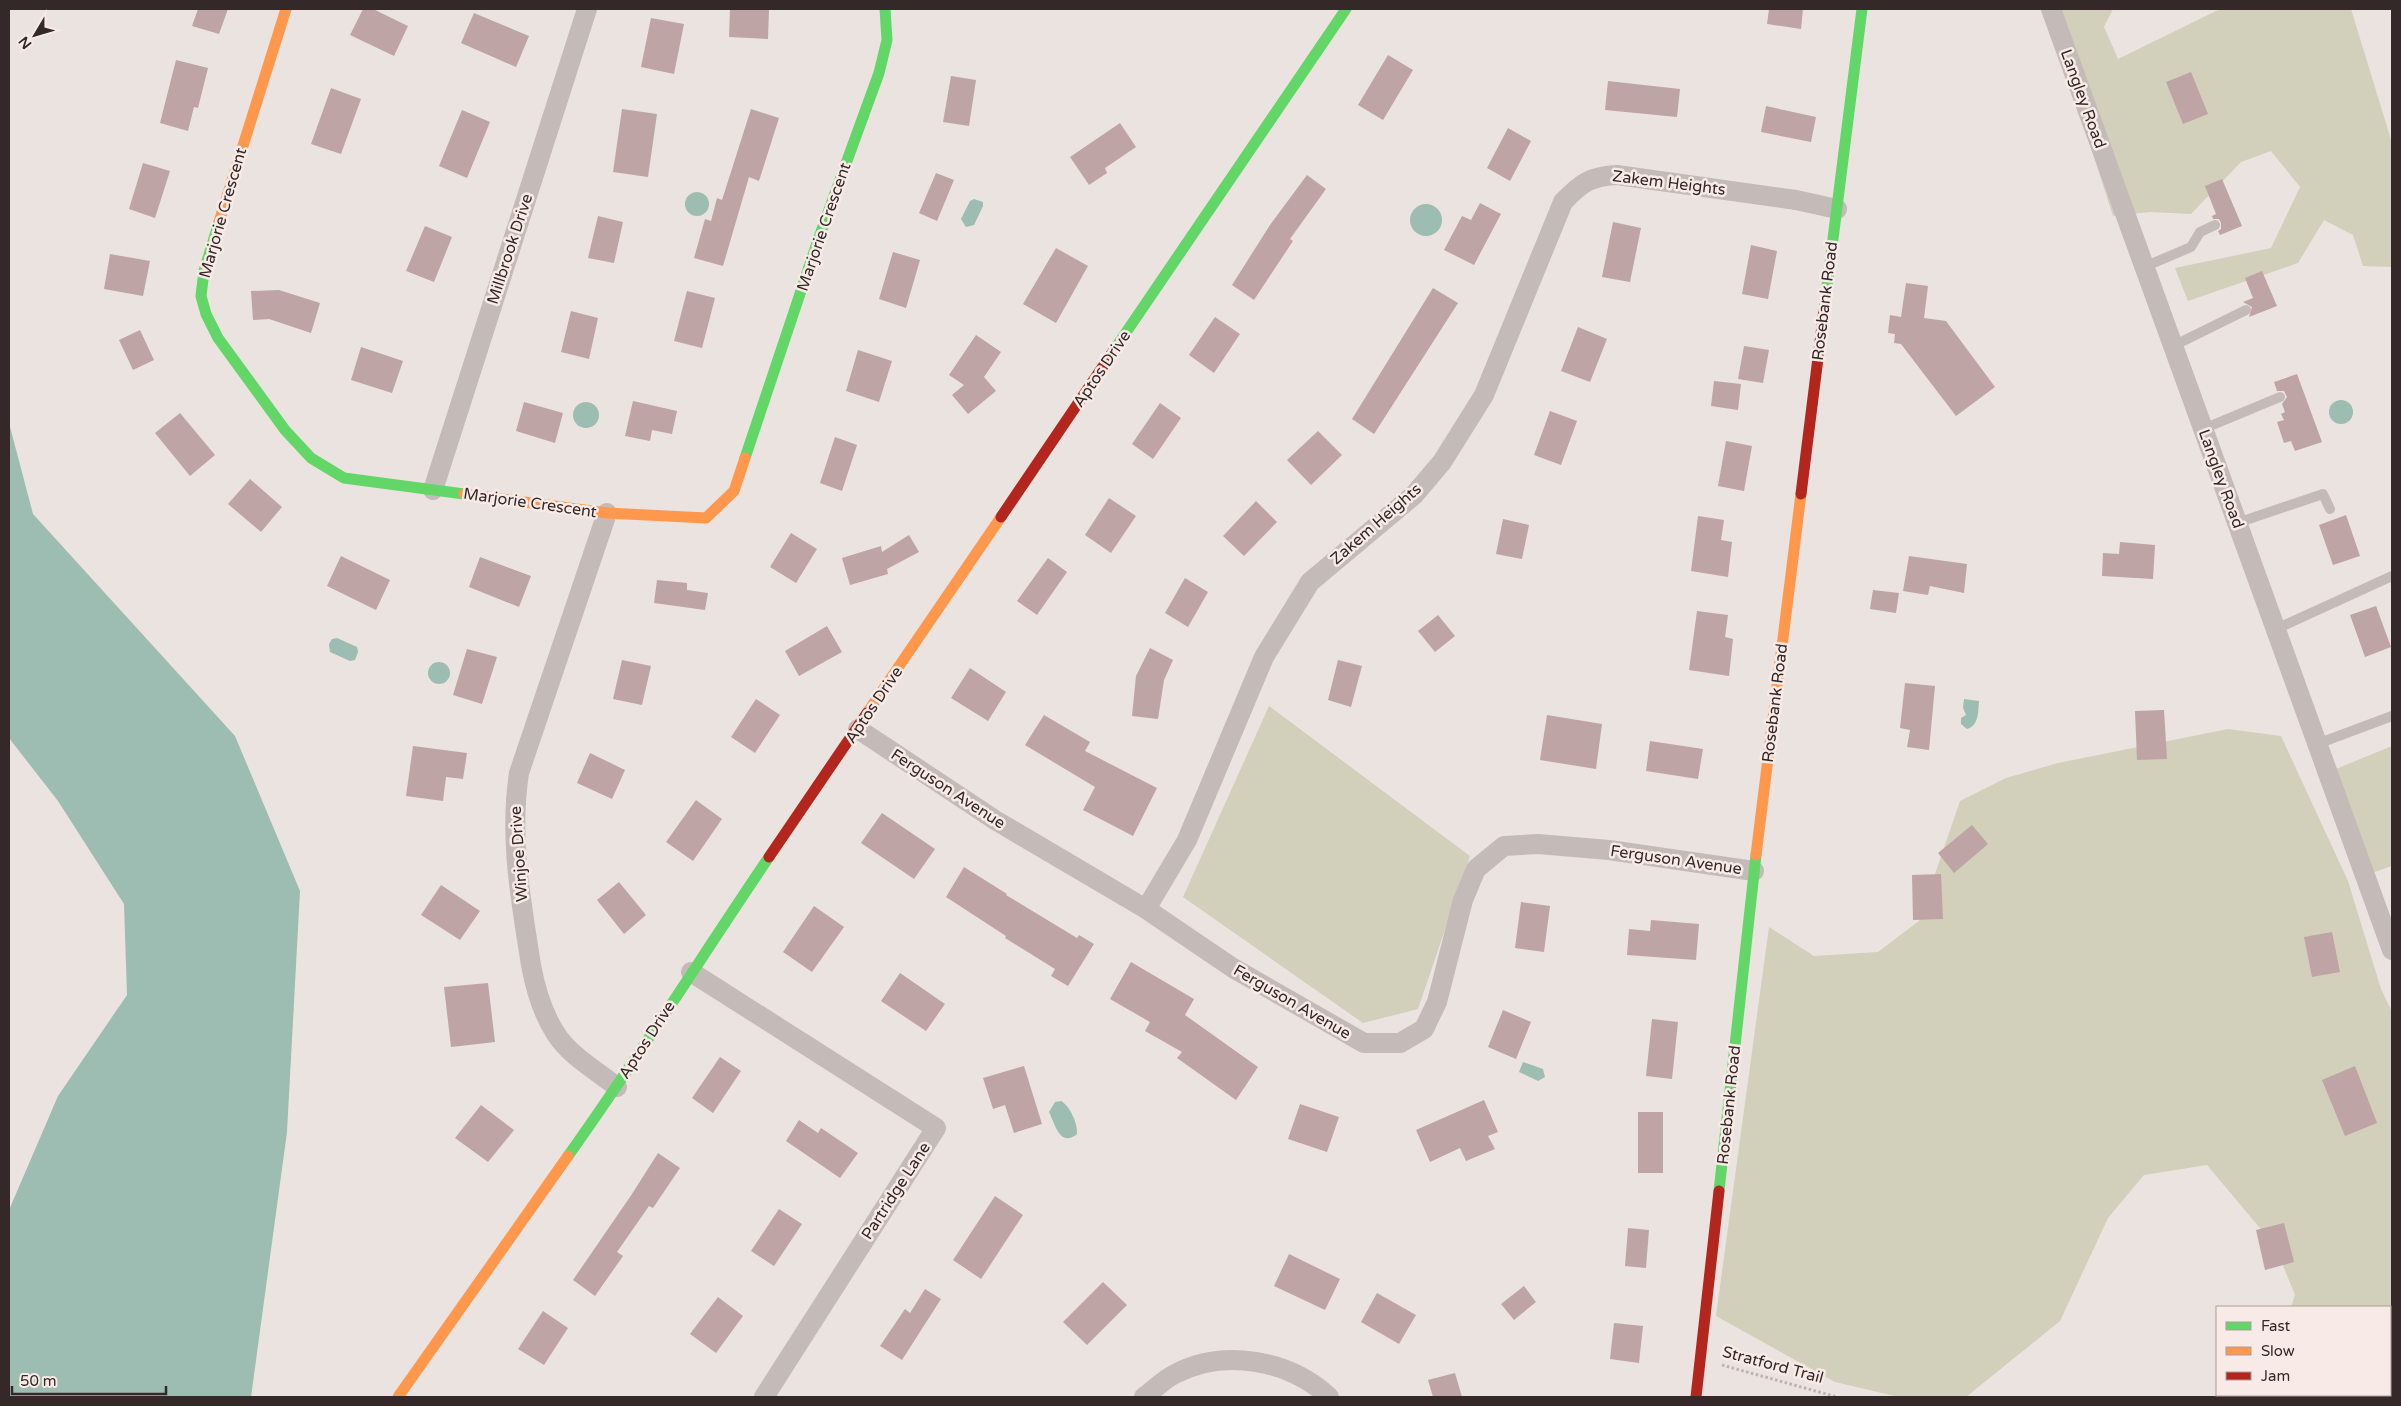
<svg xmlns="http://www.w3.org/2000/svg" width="2401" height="1406" viewBox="0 0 2401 1406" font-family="'Varela Round',sans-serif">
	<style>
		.green { fill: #d2cfbb }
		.water { fill: #9dbcb2 }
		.building { fill: #bea4a5 }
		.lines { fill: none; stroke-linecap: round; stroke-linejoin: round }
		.path { stroke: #bdb3b1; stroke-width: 3; stroke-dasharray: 2.5 2.5; stroke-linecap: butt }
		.lane { stroke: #c4bbb9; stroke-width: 10 }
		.street { stroke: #c4bbb9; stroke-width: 20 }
		.fast { stroke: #63d668; stroke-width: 11 }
		.slow { stroke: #ff974d; stroke-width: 11 }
		.jam { stroke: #b3261e; stroke-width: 11 }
		.labels { text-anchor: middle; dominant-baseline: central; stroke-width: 5; stroke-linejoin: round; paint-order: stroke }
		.street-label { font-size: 16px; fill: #342828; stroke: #f8ebe7 }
	</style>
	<rect width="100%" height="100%" fill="#ebe3e0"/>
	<g class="green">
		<polygon points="2046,9 2113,9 2104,27 2118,59 2220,9 2351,9 2392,143 2392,267 2363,266 2353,235 2324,220 2298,263 2188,301 2175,268 2271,248 2300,187 2271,151 2241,162 2191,214 2150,212 2113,216"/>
		<polygon points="1269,706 1470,856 1418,1009 1363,1023 1183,897"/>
		<polygon points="2228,729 2281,736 2348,881 2381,989 2392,1012 2392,1397 2261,1397 2262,1395 2390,1395 2390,1307 2291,1307 2295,1295 2275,1246 2207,1165 2144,1175 2108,1218 2060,1321 1966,1397 1899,1397 1835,1382 1716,1316 1769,927 1814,956 1878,952 1919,921 1960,801 2006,778 2058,763"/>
		<polygon points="2392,746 2392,866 2369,874 2326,773"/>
	</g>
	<g class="water">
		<circle cx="697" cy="204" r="12"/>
		<polygon points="974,199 983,202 983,206 974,225 966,227 961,219 970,201"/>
		<circle cx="1426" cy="220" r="16"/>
		<circle cx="2341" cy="412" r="12"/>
		<circle cx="586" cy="415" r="13"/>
		<polygon points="9,423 33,514 235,736 300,891 287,1132 251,1397 9,1397 9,1210 58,1096 127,995 124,904 58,801 9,738"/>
		<polygon points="337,638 357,647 358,652 355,660 350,661 330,652 329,644 332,639"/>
		<circle cx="439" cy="673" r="11"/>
		<path d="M1964 699 1979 701C1978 713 1979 725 1967 729L1961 724V718L1966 715 1963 708Z"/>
		<polygon points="1523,1062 1543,1069 1545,1077 1538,1081 1519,1072"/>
		<path d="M1061 1101C1070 1106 1078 1124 1077 1134 1060 1148 1055 1124 1049 1112L1055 1102Z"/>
	</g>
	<g class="building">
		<polygon points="198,9 228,9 219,34 192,26"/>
		<polygon points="363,9 373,9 408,26 394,56 350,35"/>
		<polygon points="730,9 769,10 768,39 729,37"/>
		<polygon points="1769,9 1803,9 1801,29 1767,24"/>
		<polygon points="474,13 529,36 516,67 461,43"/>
		<polygon points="651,18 684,24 674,74 641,67"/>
		<polygon points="1388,55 1413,70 1383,120 1358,105"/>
		<polygon points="176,60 208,68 198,108 194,107 188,131 160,123"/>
		<polygon points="2191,72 2208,114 2183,124 2166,82"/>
		<polygon points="951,76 976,80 969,126 943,122"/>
		<polygon points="1608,81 1680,89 1677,117 1605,110"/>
		<polygon points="331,88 361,99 341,154 311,144"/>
		<polygon points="1766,106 1816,117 1811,142 1761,132"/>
		<polygon points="622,109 657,114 648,177 613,172"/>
		<polygon points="751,109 779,118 759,181 749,177 723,266 694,258 705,219 711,221 717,198 722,200"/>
		<polygon points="462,110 490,122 467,178 439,166"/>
		<polygon points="1120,123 1136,147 1105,168 1107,173 1089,185 1070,157"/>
		<polygon points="1508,128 1531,141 1510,181 1487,168"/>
		<polygon points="143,163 170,171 155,218 129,209"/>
		<polygon points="936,173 954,180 937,221 919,213"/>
		<polygon points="1307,175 1326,189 1290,239 1293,241 1254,300 1232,285 1270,225"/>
		<polygon points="2222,179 2242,226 2220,235 2218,231 2221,229 2221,223 2219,219 2213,219 2212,216 2216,214 2205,186"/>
		<polygon points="1480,203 1501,214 1474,265 1444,250 1462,216 1471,220"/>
		<polygon points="598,216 623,222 614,263 588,258"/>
		<polygon points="1613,222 1641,228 1630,282 1602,277"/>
		<polygon points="425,226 452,237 434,282 406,271"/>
		<polygon points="1751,245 1777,251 1768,299 1742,294"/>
		<polygon points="1056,248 1088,266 1056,323 1023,304"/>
		<polygon points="893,252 920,260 906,308 879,299"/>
		<polygon points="110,254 150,261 143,296 104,289"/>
		<polygon points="2262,271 2277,306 2249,317 2252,307 2243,302 2253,298 2245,278"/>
		<polygon points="1906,283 1928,286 1924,318 1946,321 1995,387 1956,416 1901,344 1894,343 1895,334 1888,333 1890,315 1901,317"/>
		<polygon points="1433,288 1458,303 1374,434 1352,419"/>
		<polygon points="279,290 320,303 311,333 269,319 253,320 251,291"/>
		<polygon points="687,291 715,298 702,348 674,341"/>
		<polygon points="571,311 598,318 589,359 561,352"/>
		<polygon points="1215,317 1240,334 1214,373 1189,355"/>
		<polygon points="1578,327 1607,339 1590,382 1561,371"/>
		<polygon points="140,330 154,360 133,370 119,340"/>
		<polygon points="976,335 1001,352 984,377 996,391 968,414 952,395 964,385 949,375"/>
		<polygon points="1744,346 1769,350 1763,383 1738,379"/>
		<polygon points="361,347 403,361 392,393 351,380"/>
		<polygon points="858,350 892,361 879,402 846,391"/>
		<polygon points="2297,374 2322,442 2295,451 2291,441 2284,443 2277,422 2284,420 2281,414 2285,412 2282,404 2287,397 2284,391 2277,391 2274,382"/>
		<polygon points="1714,381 1741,384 1738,410 1711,406"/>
		<polygon points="633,401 677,411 672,434 652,430 650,441 625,436"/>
		<polygon points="524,402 563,413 555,443 516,431"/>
		<polygon points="1160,403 1181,418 1153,459 1132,444"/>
		<polygon points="1550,411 1577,421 1561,465 1534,455"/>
		<polygon points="180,413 215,455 190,476 155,433"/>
		<polygon points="1318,431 1342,455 1311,485 1287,460"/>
		<polygon points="835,437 857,445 842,491 820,483"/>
		<polygon points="1726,441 1752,446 1744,491 1718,486"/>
		<polygon points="250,479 282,507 261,532 228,504"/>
		<polygon points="1109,498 1136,516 1111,553 1085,535"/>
		<polygon points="1256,501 1277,522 1244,556 1223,536"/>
		<polygon points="2346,515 2360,556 2333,565 2319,525"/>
		<polygon points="1698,516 1724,520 1721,540 1732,542 1728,577 1691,571"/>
		<polygon points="1503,519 1529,525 1522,559 1496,554"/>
		<polygon points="791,533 817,549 796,583 770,567"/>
		<polygon points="909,535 919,552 887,569 888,574 850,585 842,558 881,546 882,552"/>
		<polygon points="2120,542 2155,545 2153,579 2102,576 2103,553 2119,554"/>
		<polygon points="341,556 390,580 376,610 327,586"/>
		<polygon points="1909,556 1967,564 1964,593 1930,586 1928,595 1903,591"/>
		<polygon points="480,557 531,576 519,607 469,587"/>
		<polygon points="1048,558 1067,572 1037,615 1017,601"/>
		<polygon points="1185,578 1208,592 1188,627 1165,613"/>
		<polygon points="657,580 687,583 687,590 708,593 705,610 654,603"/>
		<polygon points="1873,590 1899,593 1896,613 1870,609"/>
		<polygon points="2376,606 2391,647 2365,657 2350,615"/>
		<polygon points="1697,611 1728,615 1725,637 1733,639 1729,676 1689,670"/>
		<polygon points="1438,615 1455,636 1435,652 1418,631"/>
		<polygon points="827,626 842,652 799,676 785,651"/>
		<polygon points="1150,648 1173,660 1164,680 1158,719 1132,716 1136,676"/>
		<polygon points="467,649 497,657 482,704 453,695"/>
		<polygon points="622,660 651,666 642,705 613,699"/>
		<polygon points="1338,660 1362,666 1351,707 1328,700"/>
		<polygon points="970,668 1006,692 988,721 951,698"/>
		<polygon points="1905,683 1935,686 1929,750 1907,747 1910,730 1900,728"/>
		<polygon points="756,699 780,715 755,753 731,737"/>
		<polygon points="2164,710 2167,759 2137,760 2135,711"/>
		<polygon points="1044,715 1090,742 1085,751 1157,788 1133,836 1083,810 1095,787 1025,745"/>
		<polygon points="1547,715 1602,724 1596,769 1540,760"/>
		<polygon points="1650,741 1703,749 1698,779 1646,771"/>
		<polygon points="413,746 467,753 463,779 446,777 443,801 406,796"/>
		<polygon points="590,753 625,770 612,799 577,783"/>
		<polygon points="696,800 722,819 693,861 666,842"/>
		<polygon points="882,813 935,849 914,879 861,843"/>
		<polygon points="1972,825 1988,844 1954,873 1938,853"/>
		<polygon points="964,867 1007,894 1006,895 1077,938 1079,935 1094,944 1068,986 1051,976 1055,969 1005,938 1006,936 946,897"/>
		<polygon points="1941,874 1943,919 1913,920 1912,875"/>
		<polygon points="619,882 646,915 624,934 597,900"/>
		<polygon points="441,885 480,911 460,940 421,915"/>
		<polygon points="1521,902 1550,906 1544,952 1515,948"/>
		<polygon points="814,906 844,927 812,972 783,952"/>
		<polygon points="1651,920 1699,924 1696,960 1627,955 1629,929 1650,931"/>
		<polygon points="2332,932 2340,972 2312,977 2304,937"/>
		<polygon points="1131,962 1194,999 1185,1015 1258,1067 1236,1100 1177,1058 1182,1052 1145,1031 1150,1022 1110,999"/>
		<polygon points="900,973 945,1004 926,1031 881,1001"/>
		<polygon points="488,983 495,1042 451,1047 444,987"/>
		<polygon points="1503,1010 1531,1022 1516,1059 1488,1047"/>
		<polygon points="1652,1019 1678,1022 1672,1079 1646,1076"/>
		<polygon points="720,1057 741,1071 713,1113 692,1098"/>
		<polygon points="1024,1066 1042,1124 1014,1133 1005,1105 993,1109 983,1078"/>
		<polygon points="2355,1066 2377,1123 2345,1136 2322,1080"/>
		<polygon points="1484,1100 1498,1132 1488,1136 1495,1149 1466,1161 1460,1148 1430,1162 1416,1130"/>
		<polygon points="1300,1104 1339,1117 1327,1152 1288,1139"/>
		<polygon points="481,1105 514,1130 488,1162 455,1138"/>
		<rect x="1638" y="1112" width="25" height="61"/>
		<polygon points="799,1120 818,1133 821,1128 858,1153 840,1178 786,1141"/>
		<polygon points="658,1153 680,1168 653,1208 649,1206 617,1252 623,1256 595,1296 573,1280 632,1194"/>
		<polygon points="995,1196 1023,1215 981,1279 953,1260"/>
		<polygon points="779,1209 802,1224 774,1266 751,1251"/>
		<polygon points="2284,1223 2294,1262 2265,1270 2256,1230"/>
		<polygon points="1628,1228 1649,1230 1646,1268 1625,1266"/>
		<polygon points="1289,1254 1340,1279 1325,1310 1274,1286"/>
		<polygon points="1103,1282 1127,1305 1087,1345 1063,1322"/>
		<polygon points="1524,1286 1536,1302 1514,1320 1501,1304"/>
		<polygon points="925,1289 941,1299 902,1360 880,1346 905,1309 910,1313"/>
		<polygon points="1377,1293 1416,1315 1399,1344 1361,1322"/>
		<polygon points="718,1297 743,1316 716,1353 690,1334"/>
		<polygon points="543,1311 568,1328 544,1365 518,1349"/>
		<polygon points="1614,1323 1643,1326 1639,1363 1610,1359"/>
		<polygon points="1455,1373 1462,1397 1433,1397 1428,1380"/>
	</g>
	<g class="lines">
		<polyline class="path" points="1722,1365 1837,1397"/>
		<g class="lane">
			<polyline points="2144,267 2191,247 2200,232 2215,225"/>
			<polyline points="2173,346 2246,310"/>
			<polyline points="2203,429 2280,397"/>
			<polyline points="2237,523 2323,494 2330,509"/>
			<polyline points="2276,629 2392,576"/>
			<polyline points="2317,744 2392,716"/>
		</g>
		<g class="street">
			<polyline points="2051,9 2392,950"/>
			<polyline points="433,490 587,9"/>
			<path d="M607 513 519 773C509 839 521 900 531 965 535 987 543 1014 556 1034 570 1056 597 1071 617 1087"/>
			<polyline points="858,729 995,820 1146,909 1233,968 1364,1043 1400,1043 1424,1029 1437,1002 1463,900 1476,869 1504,846 1538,844 1609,850 1754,871"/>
			<path d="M1146 909 1187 840 1264 657 1310 582 1414 495 1442 462 1484 395 1563 202C1581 183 1591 176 1617 175L1796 200 1837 209"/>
			<polyline points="691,972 936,1128 764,1397"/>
			<path d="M1144 1397C1154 1390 1164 1379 1175 1374 1224 1348 1289 1360 1329 1397"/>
		</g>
		<g class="fast">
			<polyline points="219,222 204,271 201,296 206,314 218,338 285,430 311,458 344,478 464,494"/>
			<polyline points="1824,310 1862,9"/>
			<polyline points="1112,353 1346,9"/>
			<polyline points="745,458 817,243 879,73 887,40 885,9"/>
			<path d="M568 1156C638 1058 702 956 769 857"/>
			<polyline points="1719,1191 1756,855"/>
		</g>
		<g class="slow">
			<polyline points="219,222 286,9"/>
			<polyline points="464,494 607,513 706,518 734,491 745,458"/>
			<polyline points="867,713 1001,517"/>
			<polyline points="1756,855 1801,494"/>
			<polyline points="398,1397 568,1156"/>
		</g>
		<g class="jam">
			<polyline points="1801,494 1824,310"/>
			<polyline points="1001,517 1112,353"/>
			<polyline points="769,857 867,713"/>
			<polyline points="1696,1397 1719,1191"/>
		</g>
	</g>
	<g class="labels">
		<g class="street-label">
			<text transform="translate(2083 99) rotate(70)">Langley Road</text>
			<text transform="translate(1669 183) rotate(7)">Zakem Heights</text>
			<text transform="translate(223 213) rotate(-74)">Marjorie Crescent</text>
			<text transform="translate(824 227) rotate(-71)">Marjorie Crescent</text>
			<text transform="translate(510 249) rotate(-72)">Millbrook Drive</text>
			<text transform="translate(1825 301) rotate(-83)">Rosebank Road</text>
			<text transform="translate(1102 369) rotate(-56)">Aptos Drive</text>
			<text transform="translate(2221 479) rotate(70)">Langley Road</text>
			<text transform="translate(530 503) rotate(8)">Marjorie Crescent</text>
			<text transform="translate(1376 524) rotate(-41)">Zakem Heights</text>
			<text transform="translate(1775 703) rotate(-83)">Rosebank Road</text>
			<text transform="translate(874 705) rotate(-56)">Aptos Drive</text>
			<text transform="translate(948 789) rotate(33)">Ferguson Avenue</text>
			<text transform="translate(519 854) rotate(-94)">Winjoe Drive</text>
			<text transform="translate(1676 860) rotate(8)">Ferguson Avenue</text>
			<text transform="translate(1292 1002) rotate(30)">Ferguson Avenue</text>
			<text transform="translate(647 1040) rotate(-57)">Aptos Drive</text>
			<text transform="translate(1729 1105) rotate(-84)">Rosebank Road</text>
			<text transform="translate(896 1191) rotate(-57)">Partridge Lane</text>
			<text transform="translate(1773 1365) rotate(15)">Stratford Trail</text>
		</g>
	</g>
	<rect width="2401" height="1406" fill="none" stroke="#342828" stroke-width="20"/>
	<rect x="2216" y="1306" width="175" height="90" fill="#f8ebe7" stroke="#aa9d9b"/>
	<rect x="2226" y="1322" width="25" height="8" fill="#63d668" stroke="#aa9d9b"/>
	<text x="2261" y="1331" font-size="15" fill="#342828">Fast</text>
	<rect x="2226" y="1347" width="25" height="8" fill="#ff974d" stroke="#aa9d9b"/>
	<text x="2261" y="1356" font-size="15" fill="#342828">Slow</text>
	<rect x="2226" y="1372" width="25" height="8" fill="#b3261e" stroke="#aa9d9b"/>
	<text x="2261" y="1381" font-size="15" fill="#342828">Jam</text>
	<g transform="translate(35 35) rotate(232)" stroke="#f8ebe7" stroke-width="4" paint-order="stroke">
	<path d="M0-4L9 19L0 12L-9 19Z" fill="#342828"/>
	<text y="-8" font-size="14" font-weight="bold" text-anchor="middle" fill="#342828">N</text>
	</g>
	<path d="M12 1386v8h154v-8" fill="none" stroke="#342828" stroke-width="2.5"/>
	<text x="20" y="1386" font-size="15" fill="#342828" stroke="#f8ebe7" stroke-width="4" paint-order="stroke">50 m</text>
</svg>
